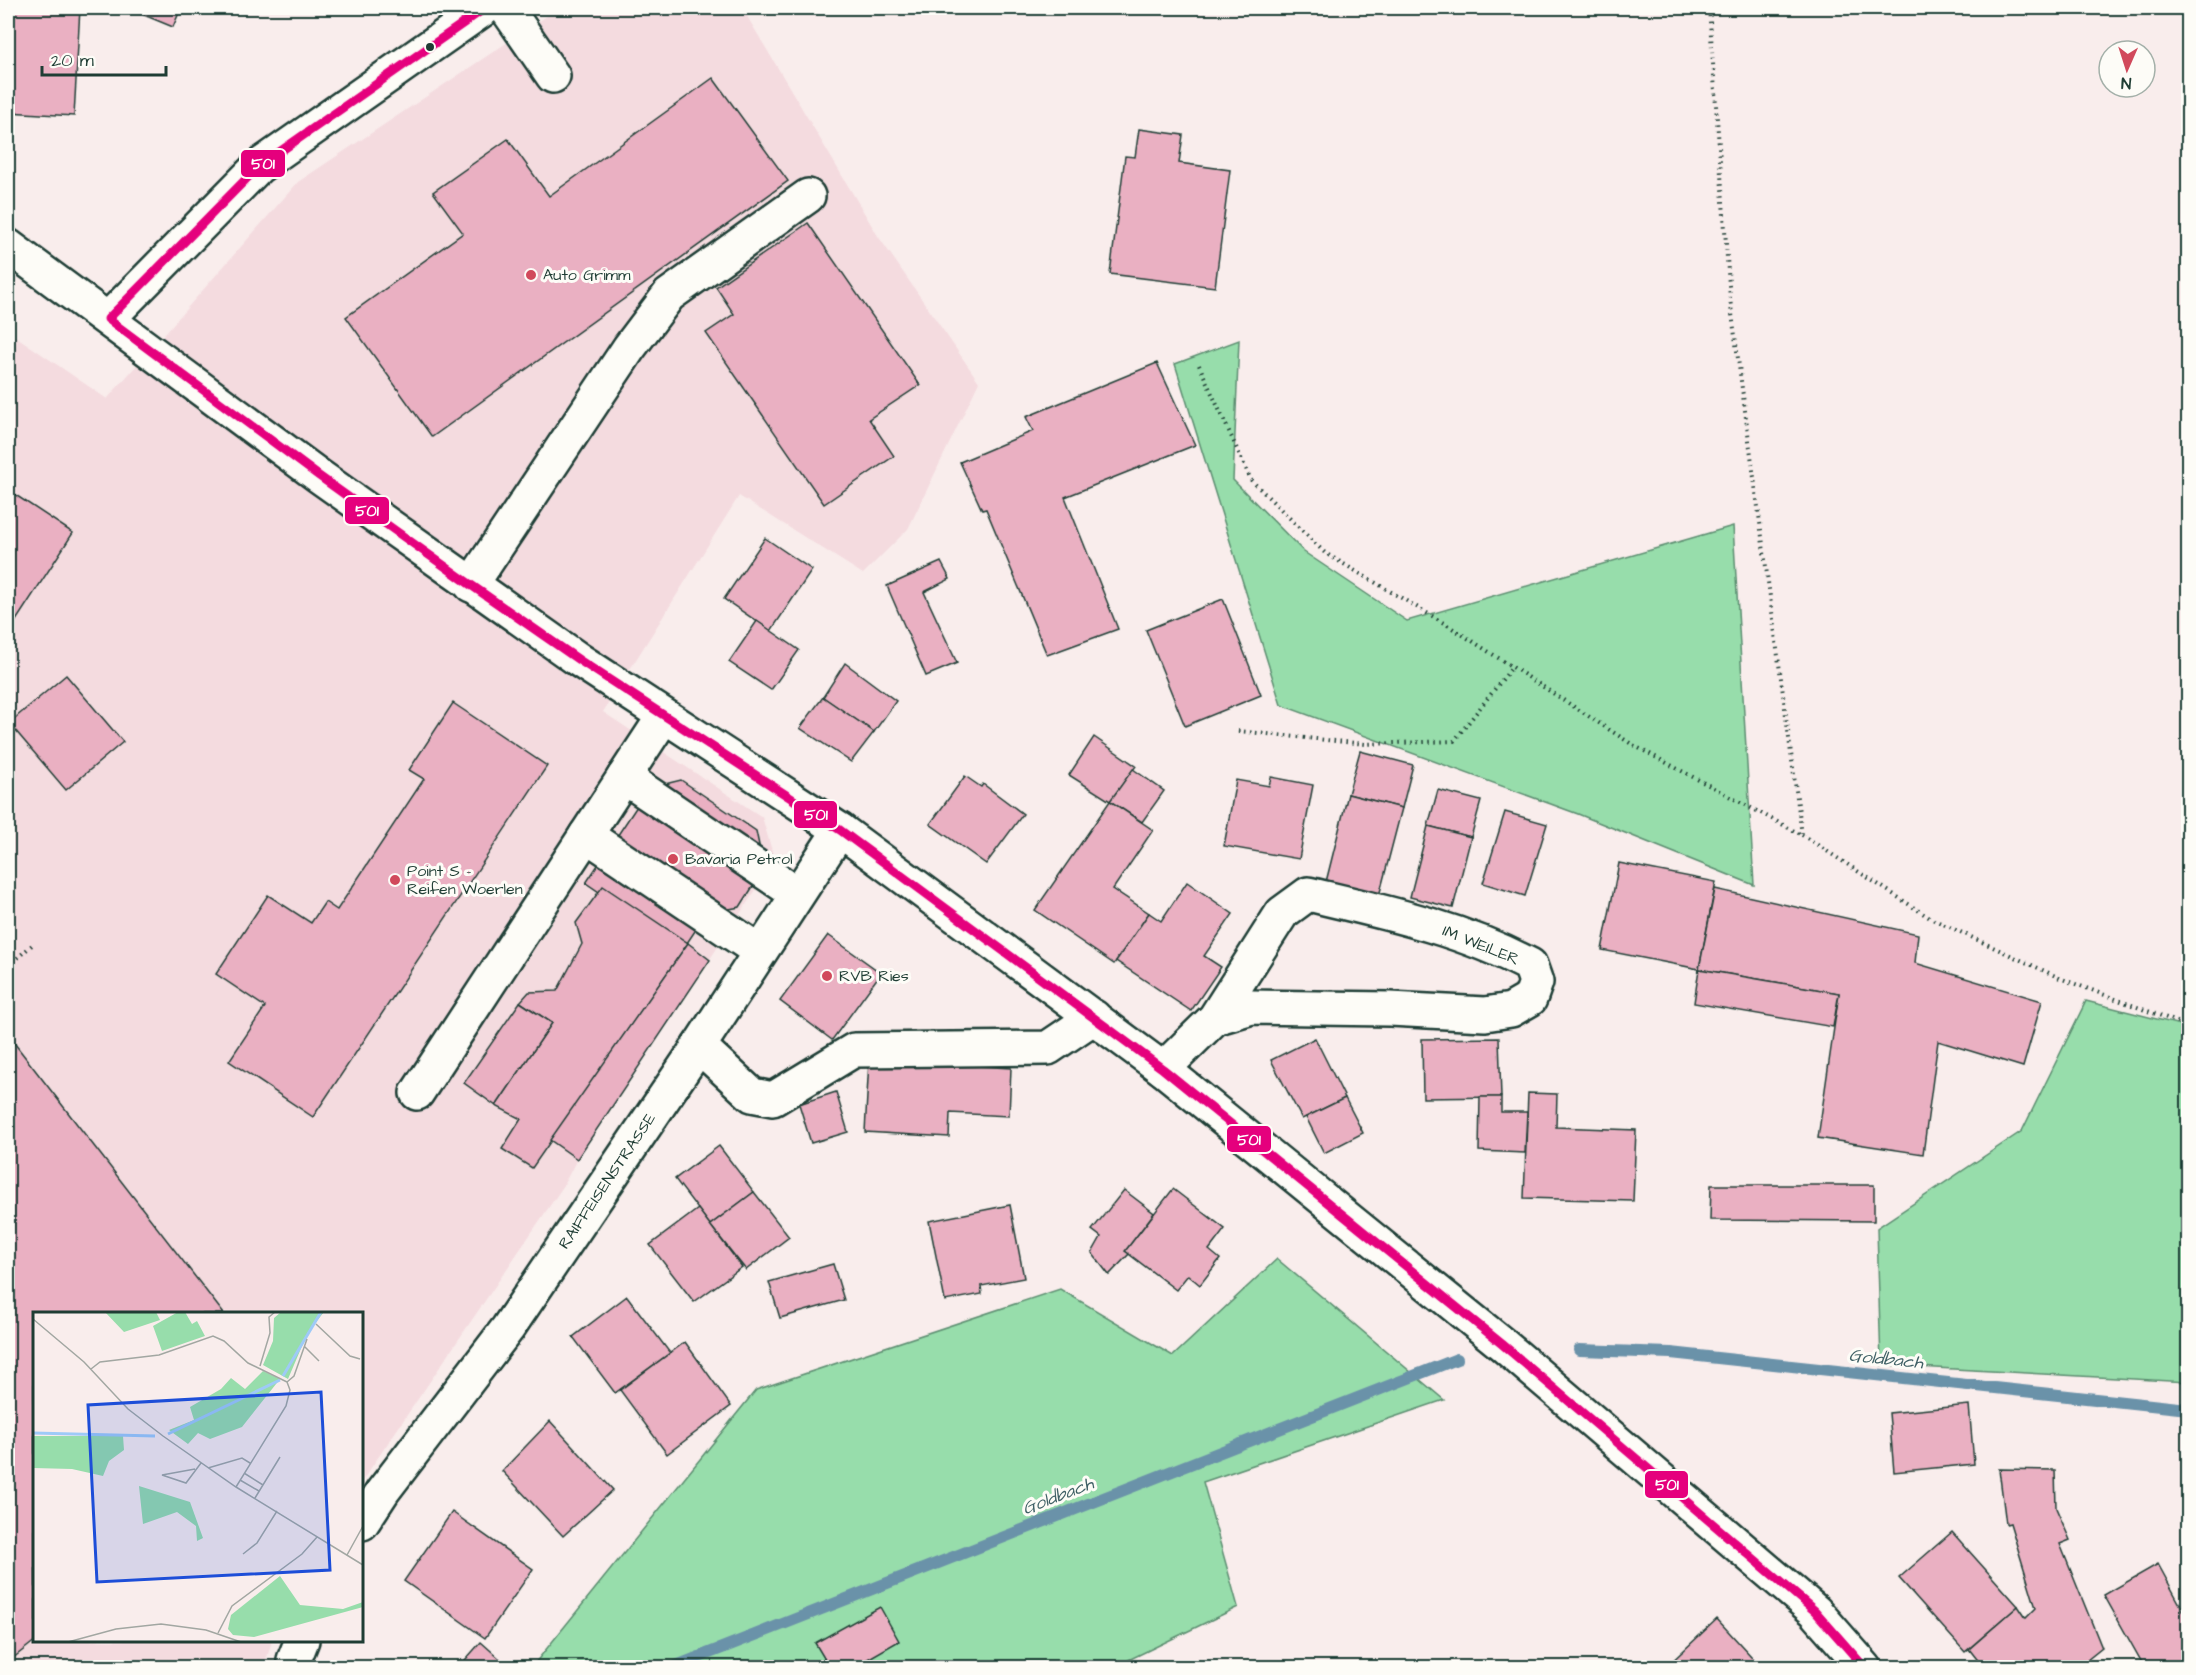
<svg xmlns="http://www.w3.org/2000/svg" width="2196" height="1675" viewBox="0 0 2196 1675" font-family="'Architects Daughter',sans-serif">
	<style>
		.built { fill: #f4dbdf }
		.green { fill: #97ddab; stroke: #5b8d70; stroke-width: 1.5 }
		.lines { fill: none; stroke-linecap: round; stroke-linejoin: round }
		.stream { stroke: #6b92a9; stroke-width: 12 }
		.building { fill: #eab0c2; stroke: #1f3d34; stroke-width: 1.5 }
		.minor-casing { stroke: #1f3d34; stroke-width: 38 }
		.path { stroke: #1f3d34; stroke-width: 4; stroke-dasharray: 1.5 4.5; stroke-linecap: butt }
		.minor { stroke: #fdfcf7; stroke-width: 33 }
		.bus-1-casing { stroke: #fdfcf7; stroke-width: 14 }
		.bus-1 { stroke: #e5007d; stroke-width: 9 }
		.bus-dot { fill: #1f3d34; stroke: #fdfcf7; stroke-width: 2 }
		.poi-dot { fill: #d1495b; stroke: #fdfcf7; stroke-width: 2 }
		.labels { text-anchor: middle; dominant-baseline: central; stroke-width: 6; stroke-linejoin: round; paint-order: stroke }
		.poi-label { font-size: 16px; fill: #1f3d34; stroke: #fdfcf7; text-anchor: start }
		.street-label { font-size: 16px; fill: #1f3d34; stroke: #fdfcf7 }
		.water-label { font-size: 18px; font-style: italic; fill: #3f6065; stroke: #fdfcf7 }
		.inset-river { fill: none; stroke: #9ecaf7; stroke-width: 3 }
		.inset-road { fill: none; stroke: #a2a7a2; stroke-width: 1.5 }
		.view { fill: #1d4ed8; fill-opacity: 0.15; stroke: #1d4ed8; stroke-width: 3 }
		.inset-edge { fill: none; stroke: #1f3d34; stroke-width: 3 }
		.line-badge { stroke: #fdfcf7; stroke-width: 2 }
		.badge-label { font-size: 16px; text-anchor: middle; font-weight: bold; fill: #fff }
	</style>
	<rect width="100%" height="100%" fill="#f9edec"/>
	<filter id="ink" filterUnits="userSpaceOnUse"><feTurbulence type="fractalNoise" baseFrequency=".0167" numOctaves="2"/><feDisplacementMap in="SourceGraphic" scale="12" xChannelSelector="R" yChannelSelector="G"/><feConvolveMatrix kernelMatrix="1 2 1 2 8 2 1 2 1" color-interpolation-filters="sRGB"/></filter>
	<g filter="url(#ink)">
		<polygon class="built" points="559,8 742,8 878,236 979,382 908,529 863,574 739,496 603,712 762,817 775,861 577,1159 562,1188 362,1481 362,1314 34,1314 34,1640 272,1641 264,1667 8,1667 8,331 107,399 298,182"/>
		<g class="green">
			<polygon points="1239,340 1233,480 1304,552 1407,621 1733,526 1754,885 1578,814 1281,705 1175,364"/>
			<polygon points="2086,1001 2188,1027 2188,1382 1881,1365 1877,1228 2022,1131"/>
			<polygon points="1277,1259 1444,1400 1203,1482 1238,1607 1114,1667 531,1668 756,1390 1060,1289 1173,1356"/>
		</g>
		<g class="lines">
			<g class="stream">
				<polyline points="1579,1350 1671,1353 2188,1409"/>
				<polyline points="671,1668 1457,1359"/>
			</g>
		</g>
		<g class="building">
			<polygon points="8,8 80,8 74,116 8,112"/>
			<polygon points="127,8 181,8 173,27"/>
			<polygon points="713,78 788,181 432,437 346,317 463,233 433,192 508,139 549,196"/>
			<polygon points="1139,129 1183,135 1179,163 1230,170 1215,287 1110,274 1125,156 1135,157"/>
			<polygon points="808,223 920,385 869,419 894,456 824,504 706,333 734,314 716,287"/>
			<polygon points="1157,363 1195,445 1065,497 1118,629 1047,655 986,509 982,510 960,462 1033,431 1026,417"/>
			<polygon points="8,490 73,533 8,633"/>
			<polygon points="765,538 812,570 771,631 724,599"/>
			<polygon points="941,562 950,579 924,592 957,663 926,676 887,586"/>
			<polygon points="1223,599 1261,695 1185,726 1146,630"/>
			<polygon points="757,621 799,650 771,690 729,662"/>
			<polygon points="845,663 896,701 874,732 823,697"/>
			<polygon points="66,675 123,742 66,790 9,723"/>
			<polygon points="823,697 874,732 851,762 800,728"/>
			<polygon points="453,703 547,766 313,1117 229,1061 265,1007 216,974 268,895 311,923 325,902 337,910 424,779 409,770"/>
			<polygon points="1094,737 1136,766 1110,801 1069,775"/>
			<polygon points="1360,751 1413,765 1402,808 1348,794"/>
			<polygon points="1133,769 1164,791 1142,822 1110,801"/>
			<polygon points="965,776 981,787 983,784 1023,814 986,864 930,824"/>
			<polygon points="1271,777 1313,785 1299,859 1224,846 1236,780 1269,786"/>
			<polygon points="681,780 756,831 764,869 740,907 707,913 683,949 586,883 649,788"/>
			<polygon points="1438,790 1481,801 1471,837 1428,826"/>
			<polygon points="1348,794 1402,808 1379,896 1326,882"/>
			<polygon points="1110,801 1153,830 1113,889 1149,913 1114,964 1035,910"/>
			<polygon points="1505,812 1547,824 1525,896 1483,883"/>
			<polygon points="1428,826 1471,837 1453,908 1410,897"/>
			<polygon points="1619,863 1716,882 1699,969 1602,950"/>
			<polygon points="1187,882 1233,914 1204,956 1221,967 1191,1011 1116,961 1149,913 1161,921"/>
			<polygon points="603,886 688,943 532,1168 502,1149 521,1119 496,1106 552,1023 520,1002 529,992 557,991 582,944 576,923"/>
			<polygon points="1715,889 1918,934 1915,963 2042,1001 2023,1067 1938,1041 1923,1154 1818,1138 1839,993 1699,969"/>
			<polygon points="828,935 881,973 832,1040 780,1001"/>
			<polygon points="688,943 710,960 577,1159 550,1140"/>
			<polygon points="1699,969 1839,993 1833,1027 1694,1003"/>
			<polygon points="520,1002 552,1023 496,1106 464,1083"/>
			<polygon points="8,1035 224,1314 34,1314 36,1640 8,1662"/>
			<polygon points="1315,1038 1345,1098 1302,1119 1271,1060"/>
			<polygon points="1499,1038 1501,1097 1423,1098 1422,1039"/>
			<polygon points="869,1060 1011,1068 1009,1116 950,1113 949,1137 865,1132"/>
			<polygon points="836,1092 848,1132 811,1143 799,1104"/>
			<polygon points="1528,1093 1557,1094 1556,1127 1636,1130 1633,1201 1524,1198"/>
			<polygon points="1480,1097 1501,1097 1501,1112 1527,1112 1525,1153 1479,1151"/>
			<polygon points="1345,1098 1363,1133 1324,1153 1306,1117"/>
			<polygon points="719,1146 754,1192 710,1225 675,1179"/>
			<polygon points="1711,1185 1874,1185 1874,1221 1710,1220"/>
			<polygon points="1173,1189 1225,1229 1209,1250 1220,1259 1200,1285 1188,1275 1176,1290 1125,1251"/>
			<polygon points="1124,1190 1154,1213 1125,1251 1129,1254 1109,1275 1092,1253 1101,1237 1092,1230"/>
			<polygon points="754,1192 789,1237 746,1270 710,1225"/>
			<polygon points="1010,1205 1024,1278 981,1286 982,1294 945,1301 929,1221"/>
			<polygon points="698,1209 742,1267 694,1302 650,1245"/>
			<polygon points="833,1264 844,1300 780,1318 769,1282"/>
			<polygon points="627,1296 670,1353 615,1393 573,1337"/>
			<polygon points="685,1342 731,1406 667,1454 620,1390"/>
			<polygon points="1969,1405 1974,1464 1894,1472 1889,1413"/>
			<polygon points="550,1421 613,1490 563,1536 502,1471"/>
			<polygon points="1999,1469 2055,1470 2056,1508 2070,1540 2060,1544 2102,1648 2077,1668 1984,1668 1969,1649 2018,1606 2026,1618 2036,1608 2010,1523 2006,1524"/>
			<polygon points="452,1512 533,1569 485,1638 404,1581"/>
			<polygon points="1952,1532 2018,1606 1965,1652 1899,1578"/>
			<polygon points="2158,1564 2188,1619 2188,1668 2145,1668 2104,1595"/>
			<polygon points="880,1607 899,1641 852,1668 830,1668 815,1643"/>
			<polygon points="1717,1619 1762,1668 1665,1668"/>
			<polygon points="481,1642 509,1667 508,1668 458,1668"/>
		</g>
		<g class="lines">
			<g class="minor-casing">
				<g id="minor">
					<polyline points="506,8 553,76"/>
					<polyline points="8,246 319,476 579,660 840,830 1163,1069 1502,1344 1815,1611 1865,1668"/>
					<polyline points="108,319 258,167 485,8"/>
					<polyline points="471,585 629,348 669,295 808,196"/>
					<polyline points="624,777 797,894"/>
					<polyline points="586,835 759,951"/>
					<polyline points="699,1046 752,1095 773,1099 854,1050 1048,1048 1094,1017"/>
					<path d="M1163 1069 1215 1018 1282 913 1308 894C1384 912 1460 928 1530 965L1536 982 1530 999 1511 1010 1485 1014 1390 1009 1252 1007 1215 1018"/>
					<polyline points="417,1093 664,716"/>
					<polyline points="362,1523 383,1491 508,1328 699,1046 840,830"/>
					<polyline points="294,1668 294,1660 302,1640"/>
				</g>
			</g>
			<g class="path">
				<polyline points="1199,365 1251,480 1325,553 1449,626 1633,745 1802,835 1730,299 1709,8"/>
				<polyline points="1238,731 1365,744 1454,741 1513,666"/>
				<polyline points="1802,835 1930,918 2062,979 2188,1026"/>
				<polyline points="8,966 32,945"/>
			</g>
			<use href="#minor" class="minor"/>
			<g class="bus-1-casing">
				<polyline id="bus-1" points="485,8 258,167 108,319 319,476 471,585 579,660 840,830 1163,1069 1502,1344 1815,1611 1865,1668"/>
			</g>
			<use href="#bus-1" class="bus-1"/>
		</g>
	</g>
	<circle class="bus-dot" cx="430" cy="47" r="5"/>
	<g class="poi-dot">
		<circle cx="531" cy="275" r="6"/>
		<circle cx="673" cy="859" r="6"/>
		<circle cx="395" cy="880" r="6"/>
		<circle cx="827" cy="976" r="6"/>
	</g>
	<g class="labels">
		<g class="poi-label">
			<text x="543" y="275">Auto Grimm</text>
			<text x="685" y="859">Bavaria Petrol</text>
			<text x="407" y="871">Point S -<tspan x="407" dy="18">Reifen Woerlen</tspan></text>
			<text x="839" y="976">RVB Ries</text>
		</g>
		<g class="street-label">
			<text transform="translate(1481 945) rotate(22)">IM WEILER</text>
			<text transform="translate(607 1181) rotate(-56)">RAIFFEISENSTRASSE</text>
		</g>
		<g class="water-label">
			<text transform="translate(1886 1359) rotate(6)">Goldbach</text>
			<text transform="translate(1058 1496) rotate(-21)">Goldbach</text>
		</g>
	</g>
	<g transform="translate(33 1312)">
		<rect width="330" height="330" fill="#f9edec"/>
		<path d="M72 0H123L127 8 91 20ZM145 0H152L159 12 164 9 172 24 129 39 120 14ZM248 0H291L275 20 255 67 230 53 240 29 241 6ZM230 59 247 67 209 115 177 127 165 121 155 132 136 118 161 108 157 95 188 77 198 66 212 77ZM0 124H90L91 138 76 149 70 164 39 157 0 156ZM106 174 157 190 170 226 164 229 163 214 144 200 110 212ZM247 264 267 293 310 297 330 290V295L221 325 200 323 195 317 198 303Z" fill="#97ddab"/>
		<path class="inset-river" d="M250 64 288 0M0 121 122 124M135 122 247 68"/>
		<path class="inset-road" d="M0 7 51 50 95 97 130 124 203 175 330 253M283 12 317 44 327 47M271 34 286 49M227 54 237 21 236 5 242 0M58 57 67 50 126 43 180 24 191 29 215 51 254 70M254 70 261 64 274 27M175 156 209 146 217 151M162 157 129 163 153 171 168 151M211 161 230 173M207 168 226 179M203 175 253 94 257 78 254 70M222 186 247 145M210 242 224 231 244 199M314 243 330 214M185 321 199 294 269 242 284 225M35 330 83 317 128 312 173 318 208 330"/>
		<path class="view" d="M288 80 297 258 64 270 55 93Z"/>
		<rect width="330" height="330" class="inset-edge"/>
	</g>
	<g class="line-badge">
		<rect x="240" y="149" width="46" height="29" rx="6" fill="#e5007d"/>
		<rect x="344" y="496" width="46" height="29" rx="6" fill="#e5007d"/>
		<rect x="793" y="800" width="45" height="29" rx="6" fill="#e5007d"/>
		<rect x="1226" y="1125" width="46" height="28" rx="6" fill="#e5007d"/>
		<rect x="1644" y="1470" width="45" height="29" rx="6" fill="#e5007d"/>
	</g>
	<g class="badge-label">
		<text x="263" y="169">501</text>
		<text x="367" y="516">501</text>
		<text x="816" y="820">501</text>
		<text x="1249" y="1145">501</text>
		<text x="1667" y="1490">501</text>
	</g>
	<rect width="2196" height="1675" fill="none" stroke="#fdfcf7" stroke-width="30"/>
	<rect x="15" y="15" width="2166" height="1645" fill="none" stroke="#1f3d34" stroke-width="2" filter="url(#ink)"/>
	<g transform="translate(2127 69) rotate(183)"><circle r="28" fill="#fdfcf7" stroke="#a4b0a9" stroke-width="1.5"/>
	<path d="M0-4.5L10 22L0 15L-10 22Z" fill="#d1495b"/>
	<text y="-9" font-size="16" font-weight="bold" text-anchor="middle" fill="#1f3d34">N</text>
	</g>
	<path d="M42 66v9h124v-9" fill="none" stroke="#1f3d34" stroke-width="3"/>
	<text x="51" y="66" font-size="18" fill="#1f3d34" stroke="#fdfcf7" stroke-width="4.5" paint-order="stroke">20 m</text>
</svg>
